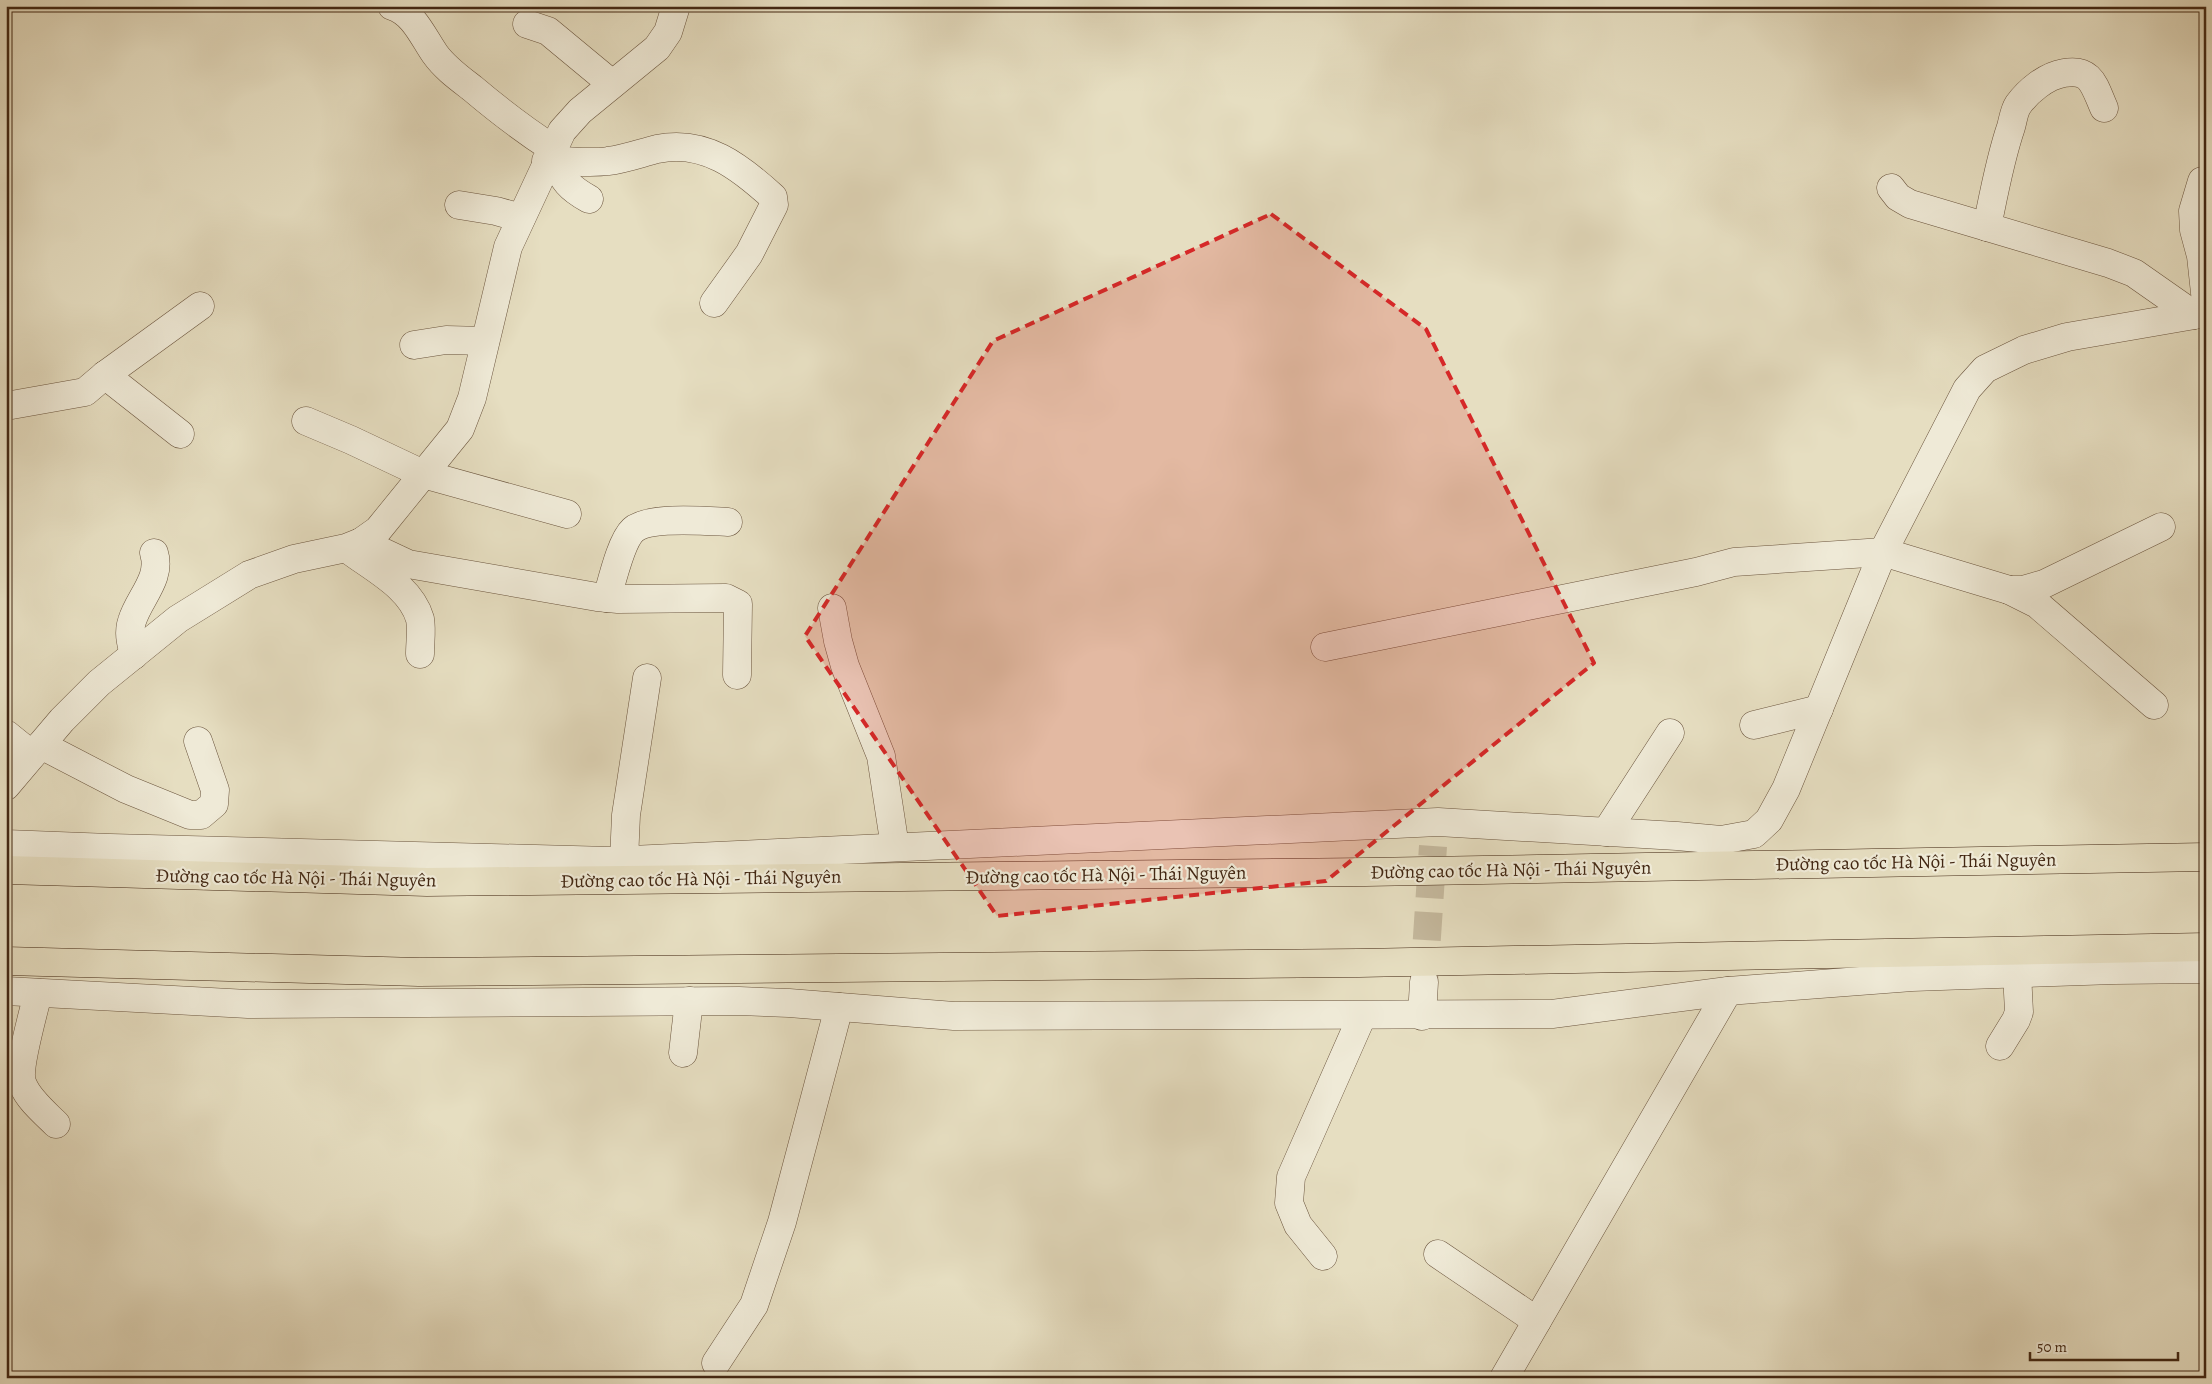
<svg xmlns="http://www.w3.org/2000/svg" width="2212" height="1384" viewBox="0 0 2212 1384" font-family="Alegreya,serif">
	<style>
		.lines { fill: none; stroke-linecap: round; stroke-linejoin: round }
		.minor-tunnel { stroke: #c5b99e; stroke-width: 28; stroke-dasharray: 28 14; stroke-linecap: butt }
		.minor-casing { stroke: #6b553e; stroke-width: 29 }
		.highway-casing { stroke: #422713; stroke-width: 29 }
		.minor { stroke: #efead7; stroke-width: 28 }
		.highway { stroke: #e6dec1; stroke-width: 28 }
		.marked { fill: #d62828; fill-opacity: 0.2; stroke: #d62828; stroke-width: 4; stroke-dasharray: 10 6; stroke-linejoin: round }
		.labels { text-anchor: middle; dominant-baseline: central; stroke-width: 4.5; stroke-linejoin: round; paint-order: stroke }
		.street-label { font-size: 19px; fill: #422713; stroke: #efead7 }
	</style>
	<rect width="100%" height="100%" fill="#e6dec1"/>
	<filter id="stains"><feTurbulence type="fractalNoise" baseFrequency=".004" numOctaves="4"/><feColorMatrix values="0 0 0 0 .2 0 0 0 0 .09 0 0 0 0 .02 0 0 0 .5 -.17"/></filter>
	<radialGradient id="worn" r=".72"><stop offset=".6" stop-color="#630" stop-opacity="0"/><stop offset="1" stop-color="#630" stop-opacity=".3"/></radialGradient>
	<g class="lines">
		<polyline class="minor-tunnel" points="1424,982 1433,846"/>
		<g class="minor-casing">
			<g id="minor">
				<path d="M392 6C414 13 423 37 435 54 445 68 459 78 472 88 498 110 524 130 552 148"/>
				<polyline points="527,24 548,31 612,84"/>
				<path d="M554 160C564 181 569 188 589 199"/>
				<path d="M546 161C567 160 588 164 608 161 625 159 641 153 657 149 705 139 740 167 773 197L774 205 749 254 714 303"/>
				<polyline points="2202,181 2193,211 2194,230 2201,256 2206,302"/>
				<polyline points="1891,188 1898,197 1910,204 2108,263 2134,273 2194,315"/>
				<polyline points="459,205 496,211 521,218"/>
				<path d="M1987 227C1994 193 2000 159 2011 127 2013 120 2014 111 2018 105 2028 91 2046 76 2064 73 2092 68 2094 86 2104 108"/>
				<polyline points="414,345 446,340 485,341"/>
				<polyline points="105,375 180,434"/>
				<polyline points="6,406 85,392 105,375 200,306"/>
				<polyline points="306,421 351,440 423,474 567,514"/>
				<polyline points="361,542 408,564 597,597 618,599 726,598 738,604 737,675"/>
				<path d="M349 550C374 569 411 587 420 619 422 630 420 643 420 654"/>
				<polyline points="2009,590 2023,590 2044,584 2161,527"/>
				<path d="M607 598C612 581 621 541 633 530 648 516 707 521 728 522"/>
				<polyline points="832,608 838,641 845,666 881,756 895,847"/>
				<polyline points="1325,647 1696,572 1734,562 1883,552 2009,590 2037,604 2154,705"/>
				<path d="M134 655C131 643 128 633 132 621 139 598 162 578 154 553"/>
				<polyline points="1754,725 1819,709"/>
				<polyline points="6,734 32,755"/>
				<polyline points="41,745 126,789 190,815 201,815 214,804 215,790 198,741"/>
				<polyline points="6,786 62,720 99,683 178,619 249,575 294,559 346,548 361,542 378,530 460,429 472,398 508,247 562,131 580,111 657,48 668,32 676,6"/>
				<polyline points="1606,832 1670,733"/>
				<polyline points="6,844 110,848 610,861 1438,822 1677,836 1721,840 1754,834 1769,820 1786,789 1883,552 1967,389 1985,369 2024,350 2067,337 2206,313"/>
				<polyline points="624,860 626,815 647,678"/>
				<polyline points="6,991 248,1004 739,1001 789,1003 954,1016 1552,1014 1728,991 1912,977 2114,970 2206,969"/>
				<path d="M38 993C34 1011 16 1071 23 1085 29 1100 45 1113 56 1124"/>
				<polyline points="1422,1016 1424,982"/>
				<polyline points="2000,1046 2016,1020 2019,1012 2017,973"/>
				<polyline points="683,1053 689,1001"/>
				<polyline points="1438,1254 1537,1321"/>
				<polyline points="1323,1256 1298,1225 1289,1203 1291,1177 1362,1016"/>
				<polyline points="716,1363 754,1305 782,1222 839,1007"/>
				<polyline points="1504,1378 1728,991"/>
			</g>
		</g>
		<g class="highway-casing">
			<g id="highway">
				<polyline points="6,870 427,882 1366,872 2206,857"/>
				<polyline points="6,961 419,972 1359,963 2206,947"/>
			</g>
		</g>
		<use href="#minor" class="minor"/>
		<use href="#highway" class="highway"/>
	</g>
	<path class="marked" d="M1271 214 1426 329 1594 663 1326 881 997 916 805 636 993 341Z"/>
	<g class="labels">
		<g class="street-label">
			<text transform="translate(1916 862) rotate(-1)">Đường cao tốc Hà Nội - Thái Nguyên</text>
			<text transform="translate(1511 870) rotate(-1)">Đường cao tốc Hà Nội - Thái Nguyên</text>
			<text transform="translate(1106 875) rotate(-1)">Đường cao tốc Hà Nội - Thái Nguyên</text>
			<text transform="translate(296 878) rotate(1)">Đường cao tốc Hà Nội - Thái Nguyên</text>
			<text transform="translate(701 879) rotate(-1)">Đường cao tốc Hà Nội - Thái Nguyên</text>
		</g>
	</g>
	<rect width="2212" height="1384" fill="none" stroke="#e6dec1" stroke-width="25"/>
	<rect x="8" y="8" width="2197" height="1369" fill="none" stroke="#422713" stroke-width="2.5"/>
	<rect x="12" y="12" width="2187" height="1359" fill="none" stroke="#422713"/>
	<path d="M2030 1352v8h148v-8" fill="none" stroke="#422713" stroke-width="2.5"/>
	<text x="2037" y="1352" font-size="15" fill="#422713" stroke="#efead7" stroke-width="4" paint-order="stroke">50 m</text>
	<rect width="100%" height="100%" filter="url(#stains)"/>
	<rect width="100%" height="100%" fill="url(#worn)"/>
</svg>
